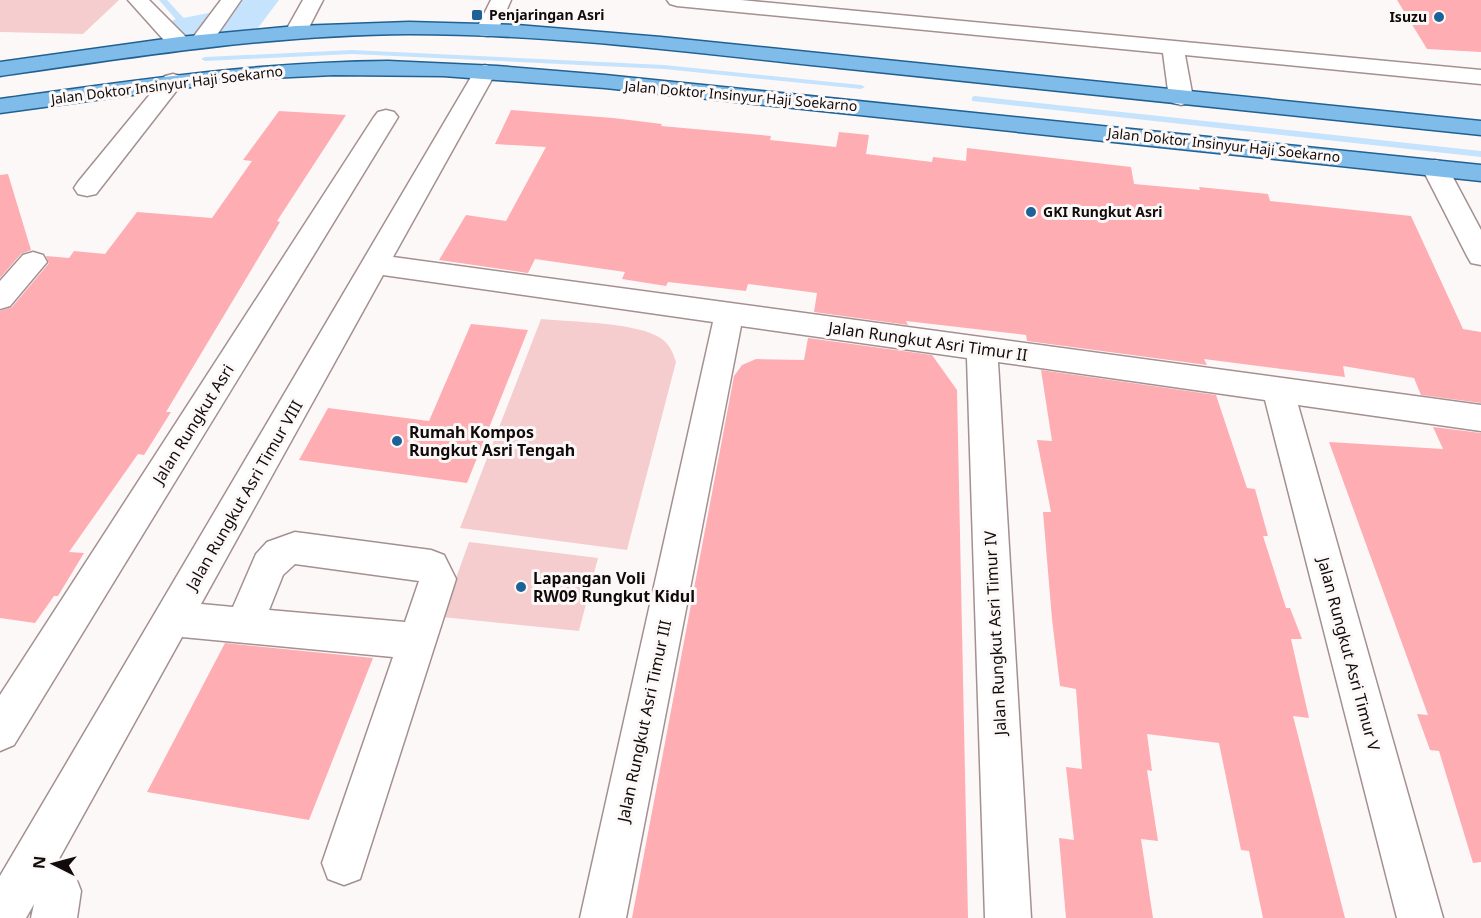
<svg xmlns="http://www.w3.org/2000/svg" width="1481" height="918" viewBox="0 0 1481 918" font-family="'Noto Sans',sans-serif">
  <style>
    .green { fill: #f6cdcf }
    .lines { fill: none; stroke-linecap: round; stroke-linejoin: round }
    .stream { fill: #c5e3fd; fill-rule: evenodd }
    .river { fill: #c5e3fd; fill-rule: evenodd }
    .building { fill: #feadb3 }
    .minor-casing { stroke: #a49091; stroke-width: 3 }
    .major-casing { stroke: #216192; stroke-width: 3 }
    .minor { fill: #fff; fill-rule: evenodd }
    .major { fill: #7fbce9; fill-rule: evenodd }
    .poi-dot { fill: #1c6296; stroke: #fdf8f8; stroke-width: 2 }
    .labels { text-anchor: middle; stroke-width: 6; stroke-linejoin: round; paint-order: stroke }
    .far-poi-label { font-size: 14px; font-weight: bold; fill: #120b0b; stroke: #fdf8f8; text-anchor: start }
    .far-street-label { font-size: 14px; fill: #120b0b; stroke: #fdf8f8 }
    .street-label { font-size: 16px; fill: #120b0b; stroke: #fdf8f8 }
    .poi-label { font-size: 16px; font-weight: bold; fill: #120b0b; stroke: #fdf8f8; text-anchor: start }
  </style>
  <rect width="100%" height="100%" fill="#fdf8f8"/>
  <g class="green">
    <polygon points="0,0 119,0 83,34 0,32"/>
    <path d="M541,319C571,322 639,322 662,339C670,345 673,353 676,362L627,550L460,528Z"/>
    <polygon points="469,542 598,558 579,631 442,617"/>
  </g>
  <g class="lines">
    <g class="stream">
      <polygon points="159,0 167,0 192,27 192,31 186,31"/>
      <polygon points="352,50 664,65 861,85 865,87 861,89 664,69 352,54 205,61 201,59 205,57"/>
      <polygon points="975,96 1481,151 1481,157 972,101 972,97"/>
    </g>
    <polygon class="river" points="235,0 279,0 258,28 189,42 173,38 167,29 173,20 229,9"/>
  </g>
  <g class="building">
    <polygon points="1397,0 1481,0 1481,52 1427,49"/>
    <polygon points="511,110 613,118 662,124 661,126 771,136 770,140 836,147 839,132 869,135 866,154 932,162 933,157 966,161 967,148 1131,167 1134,184 1200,190 1199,187 1268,194 1270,201 1411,216 1463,329 1481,332 1481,403 1421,395 1414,378 1343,366 1345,377 1204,359 1207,365 1027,341 1026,335 906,321 908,325 814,312 817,293 748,284 746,291 668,282 666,286 622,279 625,272 535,259 528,273 439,260 466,215 506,221 546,147 495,144"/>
    <polygon points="279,111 346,115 277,221 280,222 166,412 171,412 144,455 138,454 69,552 84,553 58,596 54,596 35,623 0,618 0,311 12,307 49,263 46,256 69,258 74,251 105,254 137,212 212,218 252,161 243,160"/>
    <polygon points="8,174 31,250 21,254 0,278 0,175"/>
    <polygon points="471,324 528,330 467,483 299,460 328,408 429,421"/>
    <polygon points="808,338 932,355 957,390 968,918 632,918 734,376 742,365 756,359 804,360"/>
    <polygon points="1041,370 1216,395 1247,488 1255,489 1268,536 1263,536 1286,608 1290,608 1302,639 1291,639 1309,718 1293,716 1345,918 1263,918 1249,851 1241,850 1219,743 1147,734 1152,771 1147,770 1158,841 1141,839 1153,918 1066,918 1059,838 1074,840 1066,767 1082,769 1076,689 1060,686 1052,619 1043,512 1051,512 1037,440 1052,441"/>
    <polygon points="1433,427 1481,433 1481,862 1473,863 1439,751 1430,750 1417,714 1428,715 1329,442 1443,449"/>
    <polygon points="225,643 373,658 309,820 147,792"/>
  </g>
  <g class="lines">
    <g class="minor-casing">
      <g id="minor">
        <polygon points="128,0 149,0 187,38 190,43 187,48 179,49 171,48"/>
        <polygon points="221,0 241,0 210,45 202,46 194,45 191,40"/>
        <polygon points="303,0 323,0 304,37 296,38 288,37 285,32"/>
        <polygon points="491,0 511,0 498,30 495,35 487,36 479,35 476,30"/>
        <polygon points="667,0 741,0 1481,70 1481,84 1185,55 1193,98 1189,103 1181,105 1173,103 1169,98 1163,53 677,6 670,4"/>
        <path d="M485,65L493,67L496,72L393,257L1481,405V431L1298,405L1443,918H1397L1265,400L998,362L1031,918H985L967,358L741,326L626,918H580L713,322L383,275L201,604L233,607L256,554L267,542L295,532L431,550L444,555L456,579L360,879L344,885L328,879L322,863L393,657L182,637L55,866L75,875L81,891L77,918H31L34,904L26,918H0V876L474,72L477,67ZM295,564L419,581L405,622L269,610L283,575Z"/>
        <polygon points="173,74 181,76 184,81 96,194 87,196 78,194 74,188 78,182 165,76"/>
        <polygon points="386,110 394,112 398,117 14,745 0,751 0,695 374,117 378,112"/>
        <polygon points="1435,160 1444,162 1448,168 1481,230 1481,265 1471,263 1467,256 1422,168 1426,162"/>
        <polygon points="33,252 43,255 47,262 10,306 0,309 0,281 23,255"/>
      </g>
    </g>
    <g class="major-casing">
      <g id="major">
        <path d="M409,22L517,25L661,37L1481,121V135C1270,113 1059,91 849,69C703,54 556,34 409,34C271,35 136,56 0,76V62L179,37L296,26Z"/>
        <path d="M388,61L497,66L605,75L1481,165V181L605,88L443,76L334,75L250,79L0,113V99C131,81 255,62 388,61Z"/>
      </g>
    </g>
    <use href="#minor" class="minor"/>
    <use href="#major" class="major"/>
  </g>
  <g class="poi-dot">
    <rect x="471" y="9" width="12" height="12" rx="3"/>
    <circle cx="1439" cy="17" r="6"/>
    <circle cx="1031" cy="212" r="6"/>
    <circle cx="397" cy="441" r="6"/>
    <circle cx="521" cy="587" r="6"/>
  </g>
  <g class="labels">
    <g class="far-poi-label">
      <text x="489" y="20">Penjaringan Asri</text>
      <text x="1427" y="22" text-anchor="end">Isuzu</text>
      <text x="1043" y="217">GKI Rungkut Asri</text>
    </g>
    <g class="far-street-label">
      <text transform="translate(167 85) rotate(-7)" y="5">Jalan Doktor Insinyur Haji Soekarno</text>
      <text transform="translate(741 96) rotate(5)" y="5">Jalan Doktor Insinyur Haji Soekarno</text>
      <text transform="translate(1224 145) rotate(6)" y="5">Jalan Doktor Insinyur Haji Soekarno</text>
    </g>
    <g class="street-label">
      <text transform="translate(928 341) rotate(8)" y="6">Jalan Rungkut Asri Timur II</text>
      <text transform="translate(193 424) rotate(-58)" y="6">Jalan Rungkut Asri</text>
      <text transform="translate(244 495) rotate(-60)" y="6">Jalan Rungkut Asri Timur VIII</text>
      <text transform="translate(995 633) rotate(-93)" y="6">Jalan Rungkut Asri Timur IV</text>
      <text transform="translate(1349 654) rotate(75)" y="6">Jalan Rungkut Asri Timur V</text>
      <text transform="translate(644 721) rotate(-78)" y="6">Jalan Rungkut Asri Timur III</text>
    </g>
    <g class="poi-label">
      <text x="409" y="438">Rumah Kompos<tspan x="409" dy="18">Rungkut Asri Tengah</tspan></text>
      <text x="533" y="584">Lapangan Voli<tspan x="533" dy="18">RW09 Rungkut Kidul</tspan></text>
    </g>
  </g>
  <g transform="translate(54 864) rotate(276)" stroke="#fdf8f8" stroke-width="4.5" paint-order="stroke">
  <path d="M0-4.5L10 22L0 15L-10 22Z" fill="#120b0b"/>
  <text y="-9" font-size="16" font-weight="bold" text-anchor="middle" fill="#120b0b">N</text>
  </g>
</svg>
